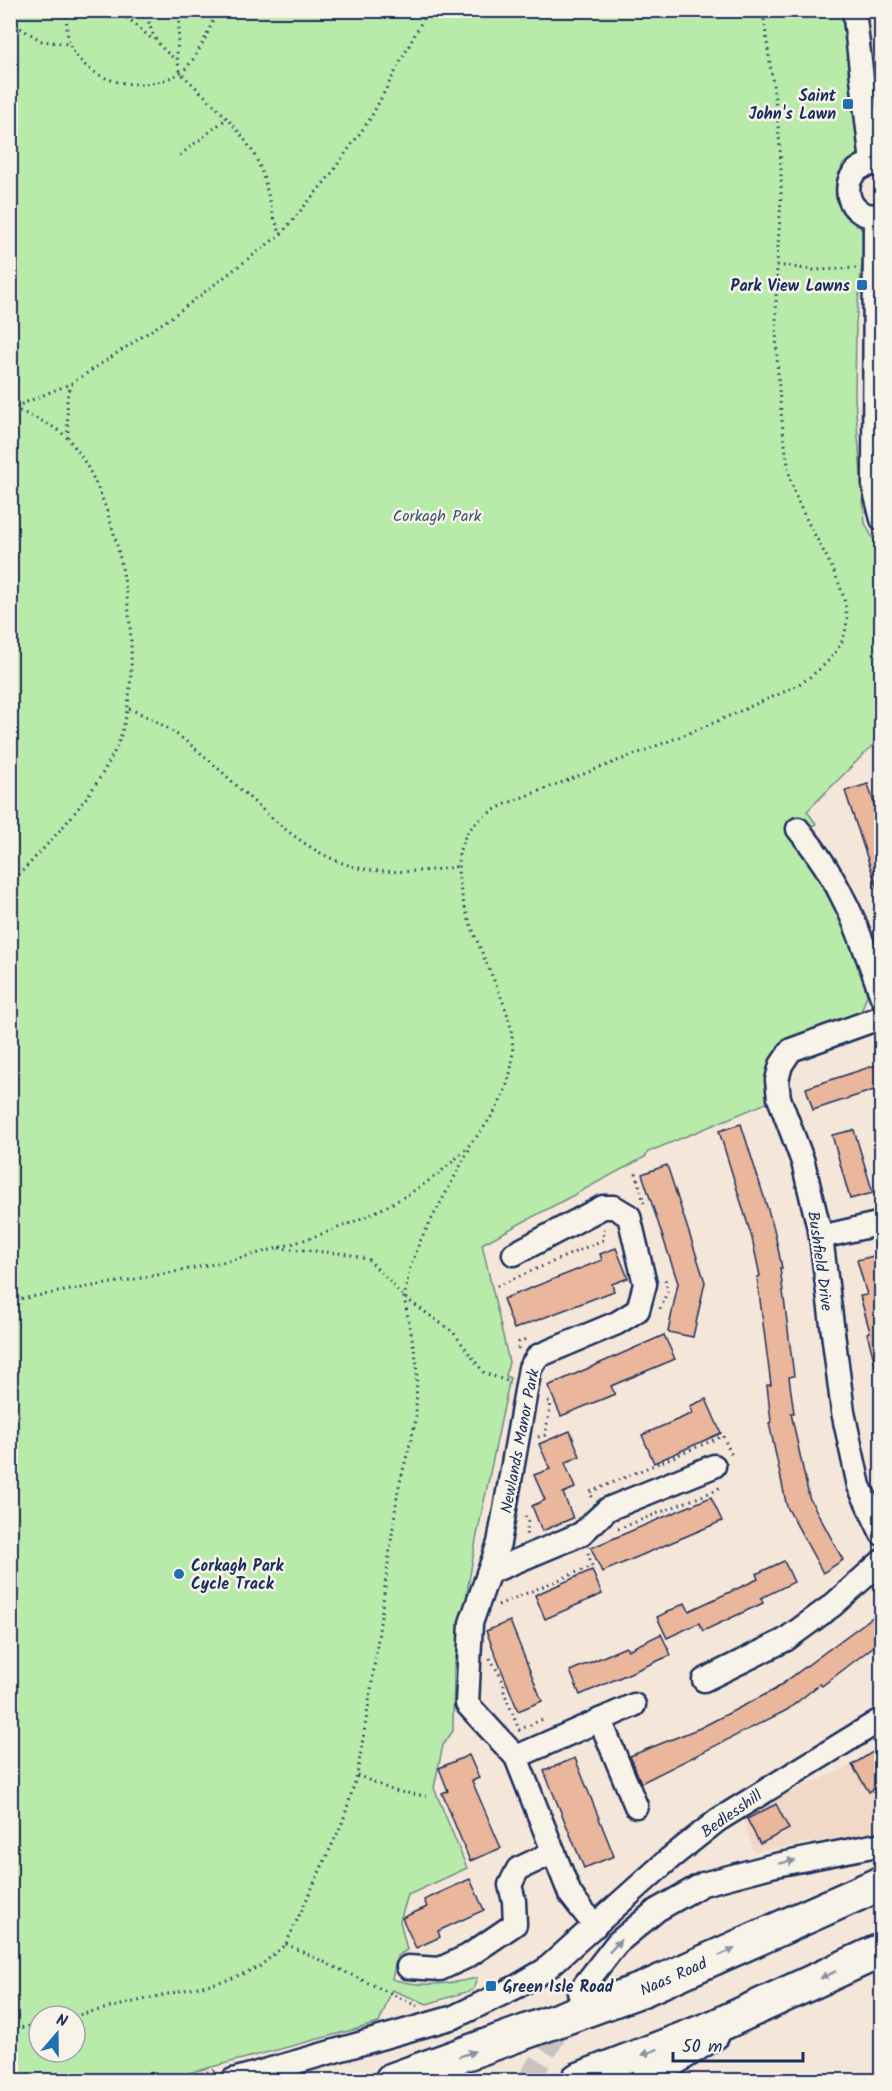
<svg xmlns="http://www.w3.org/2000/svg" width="892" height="2091" viewBox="0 0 892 2091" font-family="Kalam,sans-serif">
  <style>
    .built { fill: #f1d8c7 }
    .green { fill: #b8eaaa; stroke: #6a8c84; stroke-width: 1.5; fill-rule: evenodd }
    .building { fill: #eab69c; stroke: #1b2f5e; stroke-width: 1.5 }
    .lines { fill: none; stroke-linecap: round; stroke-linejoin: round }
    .minor-tunnel { stroke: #c9c2c0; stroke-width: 22; stroke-dasharray: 22 11; stroke-linecap: butt }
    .minor-casing { stroke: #1b2f5e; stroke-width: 27 }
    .highway-casing { stroke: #1b2f5e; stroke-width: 38 }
    .path { stroke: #1b2f5e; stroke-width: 3; stroke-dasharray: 1.5 4.5; stroke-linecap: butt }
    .minor { stroke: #f7f3e8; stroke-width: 22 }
    .highway { stroke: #f7f3e8; stroke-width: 33 }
    .oneway { fill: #8991a3 }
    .poi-dot { fill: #1f6fb2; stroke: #f7f3e8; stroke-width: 2 }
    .labels { text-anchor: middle; stroke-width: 5; stroke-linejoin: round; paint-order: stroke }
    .poi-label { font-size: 16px; font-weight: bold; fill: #1b2f5e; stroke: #f7f3e8; text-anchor: end }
    .park-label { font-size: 16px; fill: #3a546d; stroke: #f7f3e8 }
    .street-label { font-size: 16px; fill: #1b2f5e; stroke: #f7f3e8 }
  </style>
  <rect width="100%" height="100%" fill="#f4e7d9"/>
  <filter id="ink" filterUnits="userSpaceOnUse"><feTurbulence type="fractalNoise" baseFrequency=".0167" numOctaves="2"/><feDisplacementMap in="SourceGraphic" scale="12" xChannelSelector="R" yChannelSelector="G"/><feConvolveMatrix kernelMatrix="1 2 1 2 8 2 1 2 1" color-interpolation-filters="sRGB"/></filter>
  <g filter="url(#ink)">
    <polygon class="built" points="881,1746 881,1831 754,1852 743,1821 778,1798 852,1765"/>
    <path class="green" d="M11,11H844L866,149L842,165L840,196L865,235L856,323L855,399L865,523L881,554V737L807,811L816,824L795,836L848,918L867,995L861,1012L855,1018L793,1040L769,1102L648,1152L645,1157L482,1244L509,1362L506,1376L510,1378L476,1540L454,1668L453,1731L443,1745L434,1788L467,1868L408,1895L400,1921L407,1950L397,1956L392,1979C420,1988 448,1984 477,1978L473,1990L427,2004L392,1990L379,2023L162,2080H11ZM39,2016H75V2052H39Z"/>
    <g class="building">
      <polygon points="868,784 882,829 882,893 879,893 845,791"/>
      <polygon points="882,1063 882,1085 877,1089 813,1110 806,1088"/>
      <polygon points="741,1124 774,1229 782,1268 780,1268 794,1376 789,1377 794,1413 791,1413 809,1497 843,1560 823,1573 787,1507 769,1423 771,1422 767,1385 771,1385 757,1277 760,1276 752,1238 719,1131"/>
      <polygon points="854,1130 873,1193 850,1199 832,1135"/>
      <polygon points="667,1165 705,1282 693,1337 668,1332 678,1283 642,1174"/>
      <polygon points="616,1248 628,1278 612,1284 614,1291 514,1329 503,1299 602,1260 600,1254"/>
      <polygon points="882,1254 882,1371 877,1372 867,1333 870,1332 860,1296 867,1295 857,1260"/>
      <polygon points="664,1335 675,1359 611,1386 615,1394 561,1416 548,1386"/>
      <polygon points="706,1399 721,1433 654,1463 642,1435 693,1413 690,1406"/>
      <polygon points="570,1431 580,1456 565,1463 575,1488 563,1493 573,1518 542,1531 532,1506 545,1500 534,1475 550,1469 539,1444"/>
      <polygon points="711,1497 722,1521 602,1572 591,1548"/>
      <polygon points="784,1561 794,1582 761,1598 763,1603 703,1631 699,1623 667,1638 657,1617 685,1603 689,1611 758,1579 756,1574"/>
      <polygon points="592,1570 602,1594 545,1619 535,1595"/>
      <polygon points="882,1610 882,1640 822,1686 820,1684 787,1710 641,1783 630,1756 700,1728 774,1690"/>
      <polygon points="510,1621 542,1701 518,1711 486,1631"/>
      <polygon points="661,1634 671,1655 580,1695 570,1671 626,1647 628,1650"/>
      <polygon points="882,1746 882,1784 869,1792 852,1765"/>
      <polygon points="469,1755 479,1778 472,1781 501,1848 470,1861 442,1793 448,1791 439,1768"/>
      <polygon points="575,1758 614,1856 584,1868 544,1771"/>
      <polygon points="776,1804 789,1829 760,1844 747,1819"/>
      <polygon points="470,1879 484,1910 438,1931 440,1937 416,1948 402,1918 427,1907 424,1900"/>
    </g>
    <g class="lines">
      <polyline class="minor-tunnel" points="529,2080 567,2014"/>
      <g class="minor-casing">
        <g id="minor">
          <polyline points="854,10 872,163"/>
          <path d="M882,165C837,157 837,223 882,215"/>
          <polyline points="875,216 874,487 882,519"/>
          <path d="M798,829C842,881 860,933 882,997"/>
          <polyline points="882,1017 791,1050 781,1065 777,1080 779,1098 803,1162 821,1237 843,1412 859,1486 882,1534"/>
          <polyline points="821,1237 882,1223"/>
          <polyline points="514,1254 603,1207 614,1207 629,1216 645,1284 638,1310 617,1323 538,1356 530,1368 499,1543 471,1623 467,1704 516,1757 570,1894 595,1926"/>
          <polyline points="488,1573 581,1534 608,1509 714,1466"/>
          <polyline points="704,1680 785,1640 833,1605 882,1561"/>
          <polyline points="600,1720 636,1806"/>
          <polyline points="516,1757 634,1705"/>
          <polyline points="408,1967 440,1969 468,1956 515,1924 514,1901 510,1885 518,1869 554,1852"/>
          <polyline points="579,1992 617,1943 657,1910 703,1884 771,1866 882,1844"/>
          <polyline points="233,2080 454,2017 516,1987 545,1970 669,1859 718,1820 882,1719"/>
          <polyline points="650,2080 717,2037"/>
        </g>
      </g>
      <g class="highway-casing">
        <g id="highway">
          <polyline points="392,2080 644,1989 882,1883"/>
          <polyline points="578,2080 712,2028 882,1950"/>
        </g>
      </g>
      <g class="path">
        <path d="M66,10C67,21 66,37 71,47C91,85 143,94 180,73C195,64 211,27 217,10"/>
        <polyline points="110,10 129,19 153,40"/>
        <path d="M146,10C152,37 155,43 176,60"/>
        <path d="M179,10C182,33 172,51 181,73C207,99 241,127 257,160C268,183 269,211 281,234"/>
        <polyline points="10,22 42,41 69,44"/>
        <polyline points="180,155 226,119"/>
        <polyline points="777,265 814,270 856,268"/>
        <polyline points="10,409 72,383 173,316 281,234 328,178 370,119 428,10"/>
        <polyline points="68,438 67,397 72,384"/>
        <path d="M129,709C215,740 264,837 348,865C375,875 431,872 458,866"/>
        <path d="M10,884C49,843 92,800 116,748C150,673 124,501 68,439C56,425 30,416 13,408"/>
        <polyline points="636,1173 644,1203"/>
        <polyline points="279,1248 348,1254 369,1260 404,1297 453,1332 484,1373 507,1381"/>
        <polyline points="497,1286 603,1240 604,1229"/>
        <path d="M10,1301C155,1272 390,1255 484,1127C508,1095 519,1061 509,1020C496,972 440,887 464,839C478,809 523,798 552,786C617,761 683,737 747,708C766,699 790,691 807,679C822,668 838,654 844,636C860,588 799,525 790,477C778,408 774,337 777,267C778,235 782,204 781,172C780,118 769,64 763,10"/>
        <polyline points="660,1309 668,1290 665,1279"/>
        <polyline points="518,1349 519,1342 526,1339"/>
        <polyline points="538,1437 545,1435 551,1403 544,1399"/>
        <polyline points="592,1497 590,1492 723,1436 732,1456"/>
        <polyline points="525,1516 528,1521 526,1536"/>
        <polyline points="618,1529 714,1491 722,1486"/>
        <polyline points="498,1605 592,1566 588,1553"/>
        <path d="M490,1658C495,1669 506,1680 504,1692L519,1730L543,1719"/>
        <polyline points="357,1775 394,1791 426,1796"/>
        <polyline points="286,1944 417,2006"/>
        <polyline points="74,2016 228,1980 259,1967 286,1944 343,1821 357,1775 371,1690 398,1490 416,1420 417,1364 404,1297 410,1268 421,1239 470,1148"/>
        <polyline points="10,2030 39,2024"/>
        <polyline points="178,2080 216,2070"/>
      </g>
      <use href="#minor" class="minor"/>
      <use href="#highway" class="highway"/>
    </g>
    <defs><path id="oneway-solid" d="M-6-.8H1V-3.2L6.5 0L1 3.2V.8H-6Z" transform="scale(1.5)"/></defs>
    <g class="oneway">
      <use href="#oneway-solid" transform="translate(787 1862) rotate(-12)"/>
      <use href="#oneway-solid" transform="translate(615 1946) rotate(-48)"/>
      <use href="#oneway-solid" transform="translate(727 1952) rotate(-24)"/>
      <use href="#oneway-solid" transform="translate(828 1975) rotate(155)"/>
      <use href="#oneway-solid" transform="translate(650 2052) rotate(159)"/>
      <use href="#oneway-solid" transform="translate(467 2054) rotate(-19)"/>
    </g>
  </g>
  <g class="poi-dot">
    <rect x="842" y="98" width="12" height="12" rx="3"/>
    <rect x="856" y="279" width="12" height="12" rx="3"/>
    <circle cx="179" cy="1574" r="6"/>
    <rect x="485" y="1980" width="12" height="12" rx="3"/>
  </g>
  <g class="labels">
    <g class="poi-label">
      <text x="836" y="101">Saint<tspan x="836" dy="18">John's Lawn</tspan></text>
      <text x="850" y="291">Park View Lawns</text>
      <text x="191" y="1571" text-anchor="start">Corkagh Park<tspan x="191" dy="18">Cycle Track</tspan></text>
      <text x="503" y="1992" text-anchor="start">Green Isle Road</text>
    </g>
    <g class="park-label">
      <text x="437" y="521">Corkagh Park</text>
    </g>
    <g class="street-label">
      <text transform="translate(821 1261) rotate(82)" y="6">Bushfield Drive</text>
      <text transform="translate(519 1441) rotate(-79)" y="6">Newlands Manor Park</text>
      <text transform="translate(731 1813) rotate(-35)" y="6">Bedlesshill</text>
      <text transform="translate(673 1976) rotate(-24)" y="6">Naas Road</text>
    </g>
  </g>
  <rect width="892" height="2091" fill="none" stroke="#f7f3e8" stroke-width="36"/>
  <rect x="18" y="18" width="856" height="2055" fill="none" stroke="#1b2f5e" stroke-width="2" filter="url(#ink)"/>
  <g transform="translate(57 2034) rotate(20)"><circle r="28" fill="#f7f3e8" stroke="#9fa5b1" stroke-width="1.5"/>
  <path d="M0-4.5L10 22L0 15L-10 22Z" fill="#1f6fb2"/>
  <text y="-9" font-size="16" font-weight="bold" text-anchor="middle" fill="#1b2f5e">N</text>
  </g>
  <path d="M673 2052v9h130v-9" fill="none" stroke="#1b2f5e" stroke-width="3"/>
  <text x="682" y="2052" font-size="18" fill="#1b2f5e" stroke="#f7f3e8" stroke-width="4.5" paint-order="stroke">50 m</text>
</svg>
